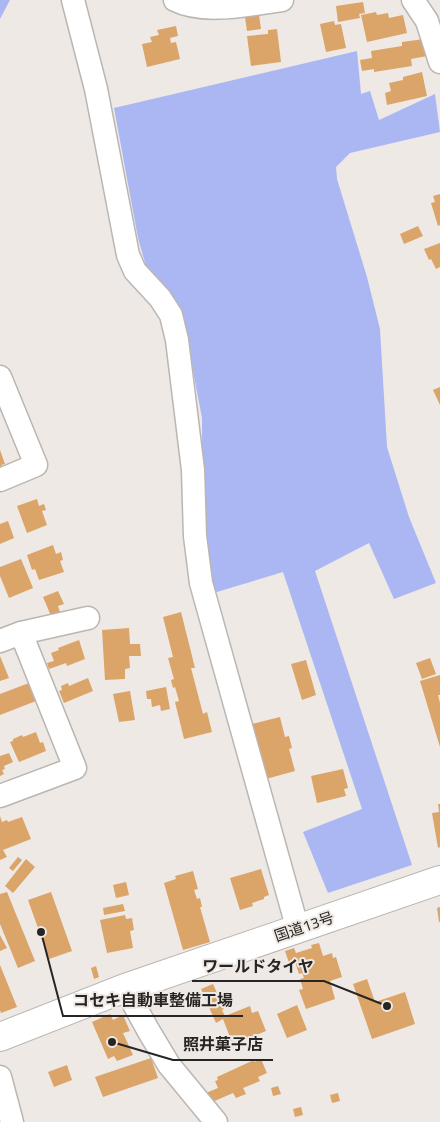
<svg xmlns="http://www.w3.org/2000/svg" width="440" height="1122" viewBox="0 0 440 1122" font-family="'Titillium Web','Noto Sans JP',sans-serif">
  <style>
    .green { fill: #aab7f3 }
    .building { fill: #dba468 }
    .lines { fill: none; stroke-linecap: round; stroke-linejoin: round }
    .street-casing { stroke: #bbb6b1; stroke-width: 25 }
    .highway-casing { stroke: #bbb6b1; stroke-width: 30 }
    .street { stroke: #fff; stroke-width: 22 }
    .highway { stroke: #fff; stroke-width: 28 }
    .labels { text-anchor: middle; stroke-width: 4; stroke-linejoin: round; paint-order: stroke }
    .street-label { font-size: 15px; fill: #272523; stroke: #eee9e4 }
    .leader { fill: none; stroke: #272523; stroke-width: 2 }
    .callout-dot { fill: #272523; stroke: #eee9e4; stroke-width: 2 }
    .callout-label { font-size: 16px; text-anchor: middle; font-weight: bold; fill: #272523; stroke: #eee9e4; stroke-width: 4; stroke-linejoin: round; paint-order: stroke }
  </style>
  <rect width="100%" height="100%" fill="#eee9e4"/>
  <g class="green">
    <polygon points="0,0 10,0 0,19"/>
    <polygon points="357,51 361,94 370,91 379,120 435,94 440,132 350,153 336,167 337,179 367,277 380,329 387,447 409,517 436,583 394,599 369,543 315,571 412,865 328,893 303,832 362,809 283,572 210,594 202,529 202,418 185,329 159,283 146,266 138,238 114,108"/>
  </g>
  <g class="building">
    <polygon points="363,2 365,13 359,14 360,18 338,22 336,6"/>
    <polygon points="258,8 261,29 247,31 244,10"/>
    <polygon points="376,12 377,15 388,13 389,18 403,15 407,33 367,42 361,15"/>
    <polygon points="334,21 335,25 341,24 346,48 326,52 320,24"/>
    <polygon points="176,26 178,36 170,38 171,43 176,42 180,59 147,67 142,44 152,42 150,37 159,35 157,30"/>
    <polygon points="277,29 281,62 251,66 247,36 268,34 268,30"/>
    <polygon points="424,39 427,56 411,59 412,66 374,72 374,69 362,71 360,60 372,58 371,51 402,46 402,42"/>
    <polygon points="422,72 427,96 387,105 385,93 391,91 389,83 403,80 403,77"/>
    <polygon points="440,194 440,225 438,226 431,203 435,202 433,196"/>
    <polygon points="418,226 423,236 404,244 400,234"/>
    <polygon points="440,243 440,267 436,269 431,259 429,260 424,249"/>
    <polygon points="440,387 440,405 433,390"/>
    <polygon points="0,450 5,464 1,465 3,470 0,471"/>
    <polygon points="37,499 39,506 44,504 46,510 42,511 47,525 27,533 17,506"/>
    <polygon points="8,521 14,538 0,544 0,524"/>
    <polygon points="53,545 56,554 61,552 63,560 60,561 64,572 39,580 35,569 32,570 27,555"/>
    <polygon points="21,559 33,588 9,598 0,576 0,567"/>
    <polygon points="58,591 64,604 58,606 60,612 51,616 43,597"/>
    <polygon points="181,612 195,668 191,668 203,714 207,712 212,732 184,739 175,702 179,701 175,687 173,688 171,680 174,679 168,658 173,657 163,617"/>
    <polygon points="129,628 130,644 140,644 141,656 129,656 130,668 125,669 125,679 105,680 102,630"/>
    <polygon points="79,640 85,659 67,666 66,663 49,669 47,663 54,661 51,653 59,650 58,648"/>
    <polygon points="0,656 9,678 0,681"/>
    <polygon points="430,658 436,674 422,679 416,663"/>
    <polygon points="306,660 316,695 302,700 291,664"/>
    <polygon points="440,675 440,695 438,695 440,703 440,747 420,681"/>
    <polygon points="88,678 93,691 64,703 59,691 62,690 61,686 68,683 69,686"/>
    <polygon points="29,683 36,701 0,715 0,694"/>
    <polygon points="166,687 170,709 161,711 160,705 152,707 151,699 147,699 146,691"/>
    <polygon points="130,691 135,720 119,722 113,694"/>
    <polygon points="280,717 285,737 289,736 292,748 289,749 295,771 266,779 252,724"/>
    <polygon points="36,732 40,743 43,742 46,751 19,762 10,742 13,741 13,739 22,735 23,737"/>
    <polygon points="9,753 13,762 4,766 5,769 2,770 4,774 0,776 0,756"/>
    <polygon points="343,769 348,788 344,789 346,796 317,803 311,776"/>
    <polygon points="438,804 440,804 440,847 438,848 432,813 439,812"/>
    <polygon points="0,816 2,822 7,820 8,822 22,817 31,839 3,850 7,857 0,860"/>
    <polygon points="18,857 22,860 13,871 9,868"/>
    <polygon points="26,859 35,867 13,893 5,886"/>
    <polygon points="261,869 269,895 264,897 264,899 252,903 253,906 240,910 230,878"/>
    <polygon points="193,871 198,889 194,890 197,899 200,898 202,907 200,907 210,942 183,950 164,883 176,879 175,876"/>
    <polygon points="126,882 129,895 116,898 113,885"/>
    <polygon points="7,892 35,961 18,968 0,924 0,894"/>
    <polygon points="51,892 72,951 49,959 28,900"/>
    <polygon points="123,904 125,911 104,915 103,908"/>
    <polygon points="440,907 440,922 439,922 437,908"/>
    <polygon points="125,915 126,919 132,918 134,930 130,931 133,948 107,953 100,920"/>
    <polygon points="0,935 7,948 0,951"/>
    <polygon points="319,943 323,956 332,953 333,958 336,957 342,977 330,981 335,999 306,1009 299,990 303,989 300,979 304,978 302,973 299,974 295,962 289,963 285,951 294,948 296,953 312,948 311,945"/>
    <polygon points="0,965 17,1007 1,1013 0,1010"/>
    <polygon points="96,966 99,977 94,979 91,968"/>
    <polygon points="367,979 375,1002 405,992 415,1024 372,1039 353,984"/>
    <polygon points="213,984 224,1009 222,1010 225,1016 250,1006 252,1013 258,1011 266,1031 233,1045 223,1019 216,1023 201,989"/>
    <polygon points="297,1005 307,1030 287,1038 277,1014"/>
    <polygon points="110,1014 113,1020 123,1015 130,1031 123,1033 133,1055 117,1061 114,1056 108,1059 92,1022"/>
    <polygon points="151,1058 158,1078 103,1097 95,1077"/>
    <polygon points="261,1059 267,1073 258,1077 260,1081 243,1088 246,1094 236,1098 233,1093 210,1103 206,1093 218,1088 215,1081 218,1080 217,1077 254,1060 254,1062"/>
    <polygon points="67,1065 72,1080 54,1087 48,1072"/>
    <polygon points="278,1086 281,1094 273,1096 271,1088"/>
    <polygon points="338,1093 340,1101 332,1103 330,1095"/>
    <polygon points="301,1107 303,1115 295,1117 293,1109"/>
  </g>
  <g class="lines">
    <g class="street-casing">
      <g id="street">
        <polyline points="73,0 96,89 128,255 135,271 160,298 171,315 177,340 193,470 195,536 201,583 298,930"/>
        <path d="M175,0C205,15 250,4 282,0"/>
        <polyline points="413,0 427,21 440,62"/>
        <polyline points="0,377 36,465 0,480"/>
        <polyline points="21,633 88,618"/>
        <polyline points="0,641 21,633 75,768 0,796"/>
        <polyline points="125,988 148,1030 169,1065 216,1122"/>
        <polyline points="0,1077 12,1122"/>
      </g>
    </g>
    <g class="highway-casing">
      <polyline id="highway" points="0,1037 125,988 440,880"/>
    </g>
    <use href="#street" class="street"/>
    <use href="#highway" class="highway"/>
  </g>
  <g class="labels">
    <g class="street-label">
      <text transform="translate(304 927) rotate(-19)" y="5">国道13号</text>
    </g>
  </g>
  <path class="leader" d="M387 1006L324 981H192M41 932L63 1016H243M112 1042L173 1060H273"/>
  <g class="callout-dot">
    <circle cx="387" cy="1006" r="5"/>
    <circle cx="41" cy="932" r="5"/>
    <circle cx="112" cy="1042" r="5"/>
  </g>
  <g class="callout-label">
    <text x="258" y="972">ワールドタイヤ</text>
    <text x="153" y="1006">コセキ自動車整備工場</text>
    <text x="223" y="1050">照井菓子店</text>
  </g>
</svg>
